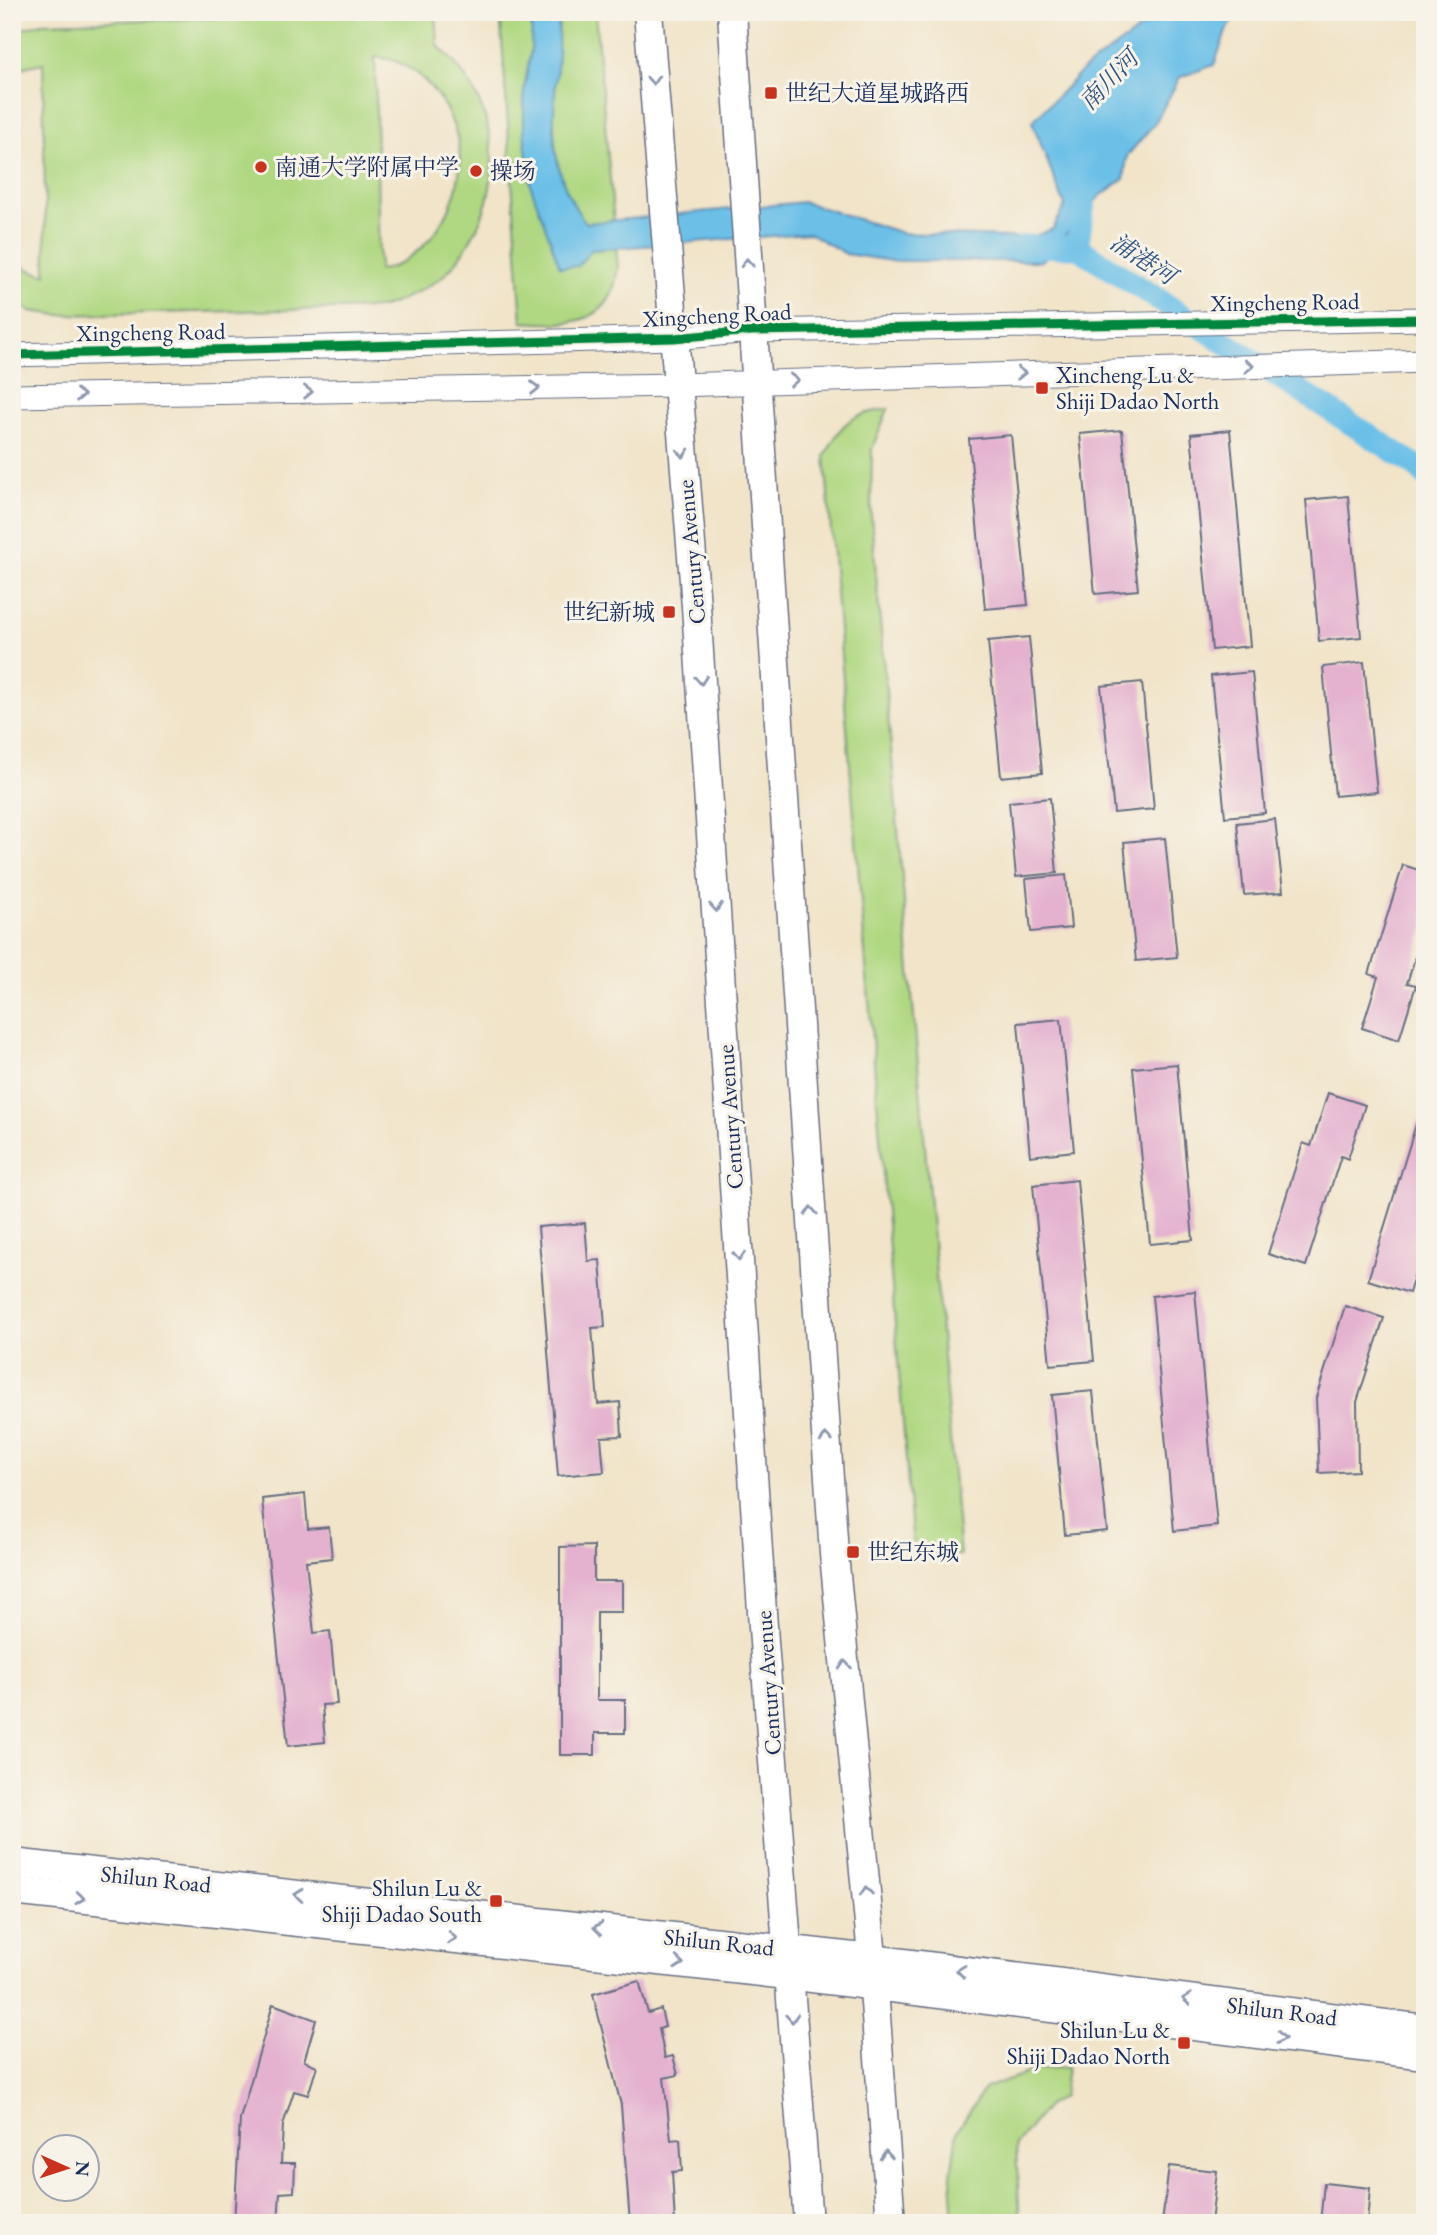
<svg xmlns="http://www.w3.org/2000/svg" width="1437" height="2235" viewBox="0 0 1437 2235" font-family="'EB Garamond','Noto Serif SC',serif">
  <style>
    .green { fill: #b0d882; stroke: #668470; stroke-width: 2; fill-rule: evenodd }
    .water { fill: #6cc0e8; stroke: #4478a3; stroke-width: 2 }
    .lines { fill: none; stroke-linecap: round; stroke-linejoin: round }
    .canal { stroke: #6cc0e8; stroke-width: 23 }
    .building { fill: #e4b1cf }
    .minor-casing { stroke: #666e83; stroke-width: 25 }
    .major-casing { stroke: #666e83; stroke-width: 31 }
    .minor { stroke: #fff; stroke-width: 23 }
    .major { stroke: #fff; stroke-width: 28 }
    .cycleway-casing { stroke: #f7f3e8; stroke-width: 13 }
    .cycleway { stroke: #00873e; stroke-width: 9 }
    .oneway { stroke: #8d97ae }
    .poi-dot { fill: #c8321e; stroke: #f7f3e8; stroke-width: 2.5 }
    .labels { text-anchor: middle; stroke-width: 6; stroke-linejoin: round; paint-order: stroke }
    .poi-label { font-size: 23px; fill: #1b2f5e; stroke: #f7f3e8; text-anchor: start }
    .street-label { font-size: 23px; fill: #1b2f5e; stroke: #f7f3e8 }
    .water-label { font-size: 24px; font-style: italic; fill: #2f5380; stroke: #f7f3e8 }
  </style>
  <rect width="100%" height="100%" fill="#f7f3e8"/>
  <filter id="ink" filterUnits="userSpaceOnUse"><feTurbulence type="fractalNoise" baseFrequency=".0143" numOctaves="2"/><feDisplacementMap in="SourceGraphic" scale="14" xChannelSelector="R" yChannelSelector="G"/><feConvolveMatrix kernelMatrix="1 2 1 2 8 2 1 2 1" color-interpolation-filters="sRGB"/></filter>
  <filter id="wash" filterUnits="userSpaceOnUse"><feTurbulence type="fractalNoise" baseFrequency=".00686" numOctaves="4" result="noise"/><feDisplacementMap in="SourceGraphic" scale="28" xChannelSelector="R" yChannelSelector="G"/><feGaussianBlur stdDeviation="1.57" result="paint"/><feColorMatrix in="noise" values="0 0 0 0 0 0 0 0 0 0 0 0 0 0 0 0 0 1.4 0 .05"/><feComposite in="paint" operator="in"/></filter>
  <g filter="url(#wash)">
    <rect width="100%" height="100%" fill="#f1e4c9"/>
    <g class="green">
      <path d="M436,12L438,46C494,96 509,173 471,239C462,254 452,270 438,280C420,292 401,301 380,308L59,315L30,311L12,301V258L27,269L46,275L43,63L20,68L12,75V32L42,23ZM375,57C422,59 460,115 460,160C460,193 445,225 422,247C411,257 394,269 379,270Z"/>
      <path d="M500,12H595L618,268C616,277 615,287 611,295C596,328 551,324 522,322Z"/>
      <path d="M888,409L872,449L871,515L960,1555L914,1559L825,456C843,421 849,415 888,409Z"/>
      <polygon points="1067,2067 1063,2097 1049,2104 1016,2145 1020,2223 954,2223 951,2176 957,2131 985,2088 1035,2070"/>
    </g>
    <path class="water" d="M532,12H560C557,26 559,41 558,56C553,118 545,169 586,223L804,202L902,233L1029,238L1053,229L1065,206L1032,122L1084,69L1164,12H1239L1227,29L1214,65L1180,77L1155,123L1127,156L1124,179L1099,197L1042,261H891L846,254L809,233L591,250L578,266L560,267L531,187L524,132V90L531,49Z"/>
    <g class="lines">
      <g class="canal">
        <polyline points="1024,246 1077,247 1415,465 1425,475"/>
        <polyline points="1077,247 1087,184"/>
      </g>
    </g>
    <g id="blocks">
      <g class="building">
        <polygon points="1122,430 1138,590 1095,594 1080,434"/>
        <polygon points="1230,430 1250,646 1212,650 1191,434"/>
        <polygon points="1011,435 1028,605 985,609 969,439"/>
        <polygon points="1348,496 1361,637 1319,641 1306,500"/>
        <polygon points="1029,637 1042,773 1001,777 988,641"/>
        <polygon points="1364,662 1377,792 1335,796 1323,667"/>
        <polygon points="1252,672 1265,813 1225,817 1211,676"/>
        <polygon points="1142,682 1154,809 1114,813 1101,686"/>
        <polygon points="1050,798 1057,873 1016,877 1009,802"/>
        <polygon points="1275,819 1283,892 1244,895 1237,823"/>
        <polygon points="1165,838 1177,957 1136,961 1124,842"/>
        <polygon points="1403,865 1425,872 1425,927 1407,983 1416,985 1399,1040 1362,1028 1378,977 1369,974"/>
        <polygon points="1066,875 1071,928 1031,932 1026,879"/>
        <polygon points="1061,1019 1074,1151 1030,1156 1018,1023"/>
        <polygon points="1177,1064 1193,1240 1150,1244 1133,1068"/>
        <polygon points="1328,1093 1365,1105 1348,1159 1341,1156 1306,1266 1268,1254 1303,1143 1311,1146"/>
        <polygon points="1417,1121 1425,1124 1425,1241 1409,1293 1368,1280"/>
        <polygon points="1077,1180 1094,1361 1050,1365 1033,1185"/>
        <polygon points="585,1223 588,1261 600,1260 605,1327 592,1328 598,1404 620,1402 622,1436 601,1437 604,1472 558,1476 538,1227"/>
        <polygon points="1195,1291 1217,1526 1174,1531 1152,1296"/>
        <polygon points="1345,1306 1384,1318 1357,1402 1358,1471 1319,1473 1316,1398"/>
        <polygon points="1093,1391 1107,1531 1065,1535 1052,1395"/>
        <polygon points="305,1494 308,1529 329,1527 332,1558 306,1561 314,1633 330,1631 337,1704 322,1705 325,1742 288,1746 262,1499"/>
        <polygon points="594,1546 594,1581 622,1581 622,1612 597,1612 597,1700 625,1700 625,1733 595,1733 595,1755 560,1755 560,1547"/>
        <polygon points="639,1981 648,2013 661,2009 665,2027 659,2029 665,2058 673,2056 678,2075 664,2078 671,2140 680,2139 682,2171 672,2172 675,2223 630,2223 621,2105 593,1994"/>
        <polygon points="273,2004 316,2020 304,2061 317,2066 308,2095 294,2091 283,2125 281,2163 295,2163 294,2192 280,2193 278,2223 234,2223 240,2119"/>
        <polygon points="1169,2166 1217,2171 1211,2223 1162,2223"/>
        <polygon points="1324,2183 1370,2188 1367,2223 1320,2223"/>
      </g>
    </g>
  </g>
  <g filter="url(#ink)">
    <use href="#blocks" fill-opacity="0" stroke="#666e83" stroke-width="2"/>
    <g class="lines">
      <g class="minor-casing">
        <g id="minor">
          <polyline points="12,355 674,338 751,331 1425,319"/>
          <polyline points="12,396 677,385 1425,361"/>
        </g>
      </g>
      <g class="major-casing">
        <g id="major">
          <polyline points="648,12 696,606 764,1642 808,2223"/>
          <polyline points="732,12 834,1554 870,1934 891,2223"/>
          <polyline points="12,1863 872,1959 1425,2029"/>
          <polyline points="12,1891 788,1975 1425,2055"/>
        </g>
      </g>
      <use href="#minor" class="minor"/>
      <use href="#major" class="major"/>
      <g class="cycleway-casing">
        <polyline id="cycleway" points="12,355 674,338 751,331 1425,319"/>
      </g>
      <use href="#cycleway" class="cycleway"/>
    </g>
    <defs><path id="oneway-chevron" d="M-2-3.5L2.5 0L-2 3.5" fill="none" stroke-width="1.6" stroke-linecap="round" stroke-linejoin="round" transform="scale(1.75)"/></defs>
    <g class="oneway">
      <use href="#oneway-chevron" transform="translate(653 80) rotate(85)"/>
      <use href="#oneway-chevron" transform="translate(747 263) rotate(-93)"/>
      <use href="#oneway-chevron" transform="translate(1249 366) rotate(-2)"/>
      <use href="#oneway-chevron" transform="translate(1021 373) rotate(-2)"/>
      <use href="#oneway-chevron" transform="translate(794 380) rotate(-2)"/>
      <use href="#oneway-chevron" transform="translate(535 388) rotate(-1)"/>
      <use href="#oneway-chevron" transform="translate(308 392) rotate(-1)"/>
      <use href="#oneway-chevron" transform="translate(80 395) rotate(-1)"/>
      <use href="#oneway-chevron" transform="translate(683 453) rotate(85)"/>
      <use href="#oneway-chevron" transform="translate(701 680) rotate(86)"/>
      <use href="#oneway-chevron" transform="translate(716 907) rotate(86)"/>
      <use href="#oneway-chevron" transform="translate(811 1211) rotate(-94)"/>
      <use href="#oneway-chevron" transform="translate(739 1256) rotate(86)"/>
      <use href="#oneway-chevron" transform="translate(826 1438) rotate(-94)"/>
      <use href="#oneway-chevron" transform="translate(845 1665) rotate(-95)"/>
      <use href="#oneway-chevron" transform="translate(866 1891) rotate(-95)"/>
      <use href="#oneway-chevron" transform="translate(299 1895) rotate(-174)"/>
      <use href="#oneway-chevron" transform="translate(80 1898) rotate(6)"/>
      <use href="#oneway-chevron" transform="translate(598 1928) rotate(-174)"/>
      <use href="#oneway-chevron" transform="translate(452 1938) rotate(6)"/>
      <use href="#oneway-chevron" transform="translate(679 1963) rotate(6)"/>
      <use href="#oneway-chevron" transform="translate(961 1971) rotate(-173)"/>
      <use href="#oneway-chevron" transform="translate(1187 1999) rotate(-173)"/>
      <use href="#oneway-chevron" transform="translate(792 2018) rotate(86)"/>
      <use href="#oneway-chevron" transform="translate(1281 2038) rotate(7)"/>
      <use href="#oneway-chevron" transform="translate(886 2155) rotate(-94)"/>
    </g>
  </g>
  <g class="poi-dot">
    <rect x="764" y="86" width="14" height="14" rx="3.5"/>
    <circle cx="261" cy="167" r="7"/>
    <circle cx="476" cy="171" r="7"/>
    <rect x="1035" y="381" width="14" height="14" rx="3.5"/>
    <rect x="662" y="605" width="14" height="14" rx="3.5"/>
    <rect x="846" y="1545" width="14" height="14" rx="3.5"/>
    <rect x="489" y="1894" width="14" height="14" rx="3.5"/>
    <rect x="1177" y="2036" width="14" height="14" rx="3.5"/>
  </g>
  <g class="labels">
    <g class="poi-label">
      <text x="785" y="101">世纪大道星城路西</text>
      <text x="275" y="175">南通大学附属中学</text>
      <text x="490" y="179">操场</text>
      <text x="1056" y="383">Xincheng Lu &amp;<tspan x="1056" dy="26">Shiji Dadao North</tspan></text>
      <text x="655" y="620" text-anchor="end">世纪新城</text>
      <text x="867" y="1560">世纪东城</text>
      <text x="482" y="1896" text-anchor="end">Shilun Lu &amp;<tspan x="482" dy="26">Shiji Dadao South</tspan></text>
      <text x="1170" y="2038" text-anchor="end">Shilun Lu &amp;<tspan x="1170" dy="26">Shiji Dadao North</tspan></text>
    </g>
    <g class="street-label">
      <text transform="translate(1285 302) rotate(-1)" y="8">Xingcheng Road</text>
      <text transform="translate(717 315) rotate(-3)" y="8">Xingcheng Road</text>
      <text transform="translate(151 332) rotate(-1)" y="8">Xingcheng Road</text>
      <text transform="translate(691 552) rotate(-95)" y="8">Century Avenue</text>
      <text transform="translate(730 1117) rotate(-94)" y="8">Century Avenue</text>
      <text transform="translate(768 1683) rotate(-94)" y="8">Century Avenue</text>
      <text transform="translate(156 1879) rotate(6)" y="8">Shilun Road</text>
      <text transform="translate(719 1942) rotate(6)" y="8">Shilun Road</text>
      <text transform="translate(1282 2011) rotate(7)" y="8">Shilun Road</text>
    </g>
    <g class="water-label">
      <text transform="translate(1109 80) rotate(-46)" y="8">南川河</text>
      <text transform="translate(1143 259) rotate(33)" y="8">浦港河</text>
    </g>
  </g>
  <rect width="1437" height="2235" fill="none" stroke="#f7f3e8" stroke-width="42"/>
  <g transform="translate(66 2168) rotate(93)"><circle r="33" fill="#f7f3e8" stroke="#9fa5b1" stroke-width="2"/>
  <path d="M0-5L12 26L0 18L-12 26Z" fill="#c8321e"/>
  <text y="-10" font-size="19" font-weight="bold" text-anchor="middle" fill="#1b2f5e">N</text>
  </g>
</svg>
